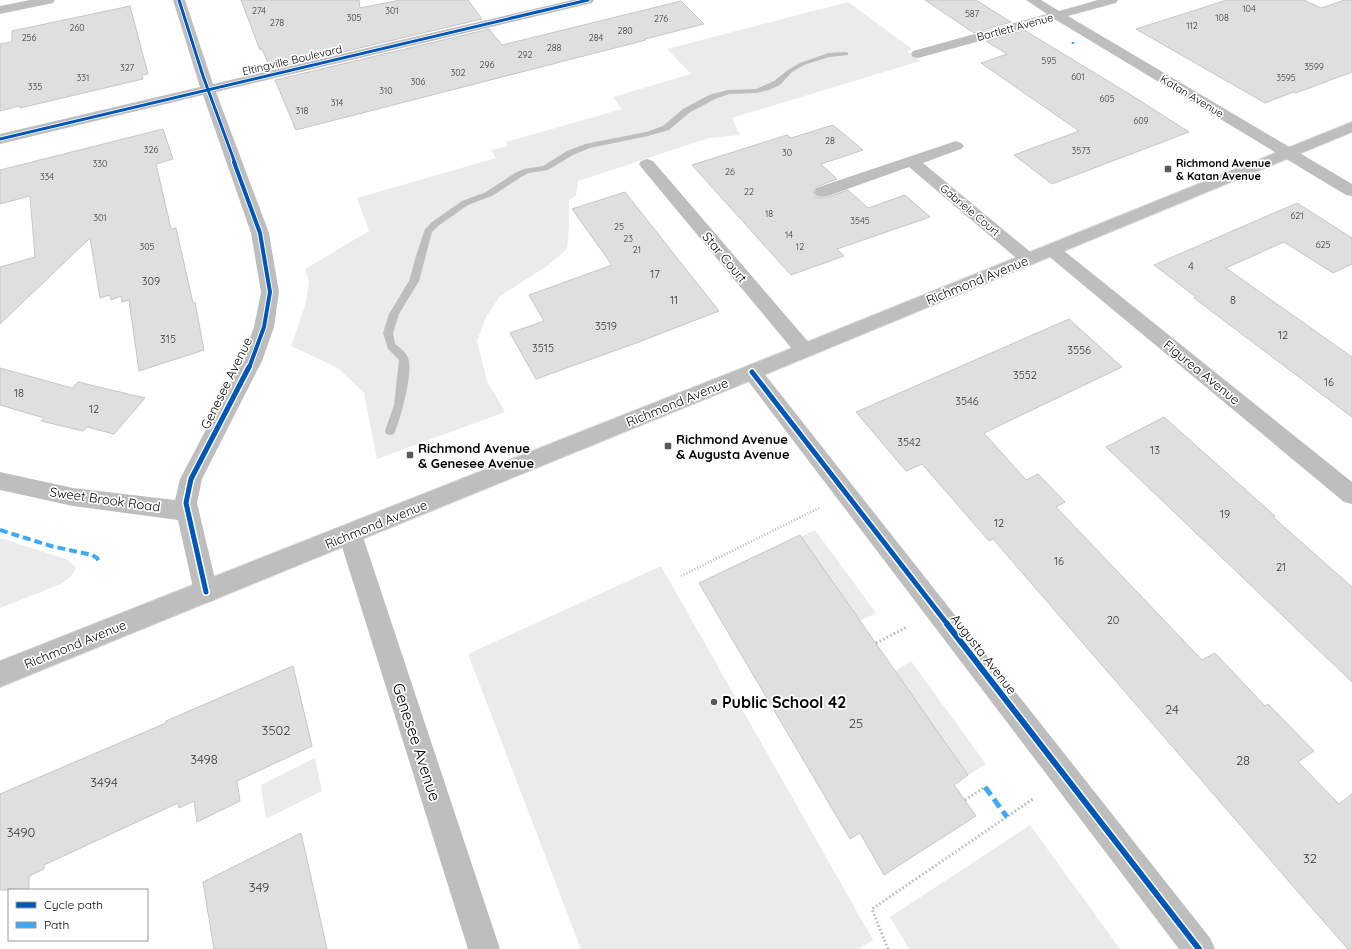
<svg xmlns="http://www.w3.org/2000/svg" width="1352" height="949" viewBox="0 0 1352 949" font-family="Quicksand,sans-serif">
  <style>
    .green { fill: #ebebeb }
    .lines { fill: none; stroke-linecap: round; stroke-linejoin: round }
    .stream { fill: #bebebe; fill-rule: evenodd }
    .building { fill: #dfdfdf; stroke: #c6c6c6 }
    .major-casing { stroke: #dbdbdb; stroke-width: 2 }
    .path-far1 { stroke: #b9b9b9; stroke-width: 2.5; stroke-dasharray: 1 2; stroke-linecap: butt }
    .path { stroke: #b9b9b9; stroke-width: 3; stroke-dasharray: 1.5 2.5; stroke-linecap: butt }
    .minor { fill: #bebebe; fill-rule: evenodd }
    .major { fill: #bebebe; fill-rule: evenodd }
    .quiet-far2 { stroke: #3fa9f5; stroke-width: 2.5; stroke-dasharray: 5 2.5; stroke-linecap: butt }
    .quiet-far1 { stroke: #3fa9f5; stroke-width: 4; stroke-dasharray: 8 4; stroke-linecap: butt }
    .quiet { stroke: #3fa9f5; stroke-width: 5; stroke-dasharray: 10 5; stroke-linecap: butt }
    .cycleway-far3-casing { stroke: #fff; stroke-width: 4.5 }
    .cycleway-far2-casing { stroke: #fff; stroke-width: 6 }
    .cycleway-far1-casing { stroke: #fff; stroke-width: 8 }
    .cycleway-casing { stroke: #fff; stroke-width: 9 }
    .cycleway-far3 { stroke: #0057b8; stroke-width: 3 }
    .cycleway-far2 { stroke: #0057b8; stroke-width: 4 }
    .cycleway-far1 { stroke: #0057b8; stroke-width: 5 }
    .cycleway { stroke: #0057b8; stroke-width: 6 }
    .poi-dot { fill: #595959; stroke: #fff; stroke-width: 1.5 }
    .labels { text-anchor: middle; stroke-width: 3.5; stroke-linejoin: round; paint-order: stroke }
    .far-number-label { font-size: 9px; fill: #383838 }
    .far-street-label { font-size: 11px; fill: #000; stroke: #fff }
    .far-poi-label { font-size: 11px; font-weight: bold; fill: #000; stroke: #fff; text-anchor: start }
    .number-label { font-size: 11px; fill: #383838 }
    .street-label { font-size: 13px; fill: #000; stroke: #fff }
    .poi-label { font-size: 13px; font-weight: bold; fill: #000; stroke: #fff; text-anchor: start }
    .near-number-label { font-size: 13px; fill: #383838 }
    .near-poi-label { font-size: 16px; font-weight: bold; fill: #000; stroke: #fff; text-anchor: start }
    .near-street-label { font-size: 16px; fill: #000; stroke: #fff }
  </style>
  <rect width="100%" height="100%" fill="#fff"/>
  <g class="green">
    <polygon points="848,2 912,49 907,51 920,61 732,118 740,135 709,138 578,181 576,196 569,200 569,226 567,249 547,266 500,296 486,317 477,341 487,381 505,412 377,459 364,393 338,368 291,346 306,303 309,281 305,269 369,231 357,198 496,158 491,150 508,146 506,142 622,109 613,97 691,74 667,49"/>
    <polygon points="815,530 876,613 860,621 801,537"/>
    <path d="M0,538L66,559L76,567C74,575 68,579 61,584L0,608Z"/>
    <polygon points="661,566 873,940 858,949 581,949 468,654"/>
    <polygon points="911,661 986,764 968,775 895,671"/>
    <polygon points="315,758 322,791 266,819 261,785"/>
    <polygon points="1030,825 1120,949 909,949 890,917"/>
  </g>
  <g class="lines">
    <path class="stream" d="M846,52L848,53V55L829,57L804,65L792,72L780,85L769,90L756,93L729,94L715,99L689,113L669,130L648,136L590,148L573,155L548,170L529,173L521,177L492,196L468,205L438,226L432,232L419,281L399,314L393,333L395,344C400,348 406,352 408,358C414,370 400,421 394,434L390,435L386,434L385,431L394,405L399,360L388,349L383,333L389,314L409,281L416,256L425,229L432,222L462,201L486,192L515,173L524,169L543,166L567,151L585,144L646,132L663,126L683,109L709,95L728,90L756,89L763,86L774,81L788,70L800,63L828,53Z"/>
  </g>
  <g class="building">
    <polygon points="241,0 359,0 360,8 400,0 468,0 482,19 271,69 265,56 262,49 260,50"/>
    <polygon points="925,0 976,0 1011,22 974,33"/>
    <polygon points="1227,0 1304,0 1321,8 1345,0 1352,0 1352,72 1296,93 1294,92 1265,103 1136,29"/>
    <polygon points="681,1 704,24 645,39 646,40 296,130 275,80 489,29 502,45"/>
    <polygon points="130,6 148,74 142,75 143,79 20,108 20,106 0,111 0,44 12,42 12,31"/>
    <polygon points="1024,30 1131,95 1189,132 1052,184 1014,155 1079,131 981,63 1007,54 986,41"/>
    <polygon points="833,125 863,150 821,164 837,179 816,187 813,191 815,197 822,198 828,197 848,190 868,208 905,195 930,217 837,249 844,256 791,275 692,165 787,135 791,138"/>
    <polygon points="163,129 173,159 156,164 171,229 176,228 193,303 195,302 204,350 139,371 129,300 122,302 121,296 111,300 110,295 100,298 90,238 0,324 0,267 35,257 30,196 0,204 0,170"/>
    <polygon points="625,192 719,311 639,342 536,379 510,333 544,321 529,295 612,265 572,209"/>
    <polygon points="1297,203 1352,238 1352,264 1333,273 1284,242 1226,268 1352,357 1352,417 1194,298 1196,297 1154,265"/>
    <polygon points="1069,319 1122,367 984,433 1026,480 1038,474 1065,502 1056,507 1202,660 1215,653 1265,706 1268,704 1314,751 1298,762 1339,804 1352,794 1352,949 1348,949 1311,907 993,539 989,541 922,464 906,471 856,412"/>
    <polygon points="0,368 72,388 78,382 145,398 114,434 87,427 83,431 41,421 44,418 0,405"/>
    <polygon points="1164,417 1275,516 1273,517 1352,587 1352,682 1106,447"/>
    <polygon points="800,535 968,775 954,785 976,816 884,875 860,833 850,839 699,583"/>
    <polygon points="293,666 312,746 237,781 240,801 197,822 194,801 179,808 178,803 44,865 44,869 29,876 29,890 0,890 0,794 166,723 166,721"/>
    <polygon points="301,833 327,949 214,949 203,882"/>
  </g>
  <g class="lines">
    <g class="major-casing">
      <polygon id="major" points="1352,122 1352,132 759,377 0,687 0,661 745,367"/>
    </g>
    <polyline class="path-far1" points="681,576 819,508"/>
    <g class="path">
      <polyline points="876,643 907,627"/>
      <polyline points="965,800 985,787"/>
      <polyline points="888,949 872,909 1033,799"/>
    </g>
    <g class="minor">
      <polygon points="30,0 55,0 53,3 0,14 0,6"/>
      <polygon points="173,0 185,0 213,84 572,0 594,0 592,3 588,4 216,92 269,233 279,292 274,327 262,361 202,479 197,503 218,592 215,600 206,603 197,600 194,592 178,520 73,506 0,490 0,472 73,488 175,500 180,479 242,361 254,327 261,292 251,233 203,95 0,144 0,134 200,87"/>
      <polygon points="1026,0 1041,0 1059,11 1098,0 1118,0 1116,3 1068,16 1352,184 1352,196 1346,195 1056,20 918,58 913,57 911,54 913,51 1047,14"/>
      <polygon points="956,141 961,143 964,146 961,149 923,163 1034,255 1037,259 1034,263 1028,265 1022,263 909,167 828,196 822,197 816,196 814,192 816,188"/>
      <polygon points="647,159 653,161 811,345 814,350 811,355 804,357 797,355 641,167 639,164 641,161"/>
      <polygon points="1052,244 1058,246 1352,482 1352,504 1344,502 1046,254 1043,250 1046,246"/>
      <polygon points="752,364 759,367 1210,938 1215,949 1179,949 745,377 742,372 745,367"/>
      <polygon points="350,524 358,527 362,534 500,949 468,949 338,534 342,527"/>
    </g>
    <use href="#major" class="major"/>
    <polyline class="quiet-far2" points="1073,42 1073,44"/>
    <polyline class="quiet-far1" points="0,530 51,546 92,555 97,558 100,564"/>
    <polyline class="quiet" points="985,787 1007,817"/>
    <g class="cycleway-far3-casing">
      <g id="cycleway-far3">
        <polyline points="179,0 203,76 235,163"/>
        <polyline points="0,139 588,0"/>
      </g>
    </g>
    <g class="cycleway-far2-casing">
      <polyline id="cycleway-far2" points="234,162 260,233 270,292 264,327 249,368"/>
    </g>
    <g class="cycleway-far1-casing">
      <g id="cycleway-far1">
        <polyline points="752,372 948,625"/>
        <polyline points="206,592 186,503 191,479 249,367"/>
      </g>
    </g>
    <g class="cycleway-casing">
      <polyline id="cycleway" points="947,624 1199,949"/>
    </g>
    <use href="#cycleway-far3" class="cycleway-far3"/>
    <use href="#cycleway-far2" class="cycleway-far2"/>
    <use href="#cycleway-far1" class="cycleway-far1"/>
    <use href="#cycleway" class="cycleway"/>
  </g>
  <g class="poi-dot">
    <rect x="1164" y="165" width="8" height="8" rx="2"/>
    <rect x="664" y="442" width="8" height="8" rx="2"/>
    <rect x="406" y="451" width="8" height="8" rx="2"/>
    <circle cx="714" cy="702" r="4"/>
  </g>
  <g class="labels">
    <g class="far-number-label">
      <text x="1249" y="12">104</text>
      <text x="259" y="14">274</text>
      <text x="392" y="14">301</text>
      <text x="972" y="17">587</text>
      <text x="354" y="21">305</text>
      <text x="1222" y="21">108</text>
      <text x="661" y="22">276</text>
      <text x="277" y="26">278</text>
      <text x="1192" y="29">112</text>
      <text x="77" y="31">260</text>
      <text x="625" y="34">280</text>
      <text x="29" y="41">256</text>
      <text x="596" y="41">284</text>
      <text x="554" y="51">288</text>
      <text x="525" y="58">292</text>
      <text x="1049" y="64">595</text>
      <text x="487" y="68">296</text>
      <text x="1314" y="70">3599</text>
      <text x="127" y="71">327</text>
      <text x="458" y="76">302</text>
      <text x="1078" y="80">601</text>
      <text x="83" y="81">331</text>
      <text x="1286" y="81">3595</text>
      <text x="418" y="85">306</text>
      <text x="35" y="90">335</text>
      <text x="386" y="94">310</text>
      <text x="1107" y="102">605</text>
      <text x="337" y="106">314</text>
      <text x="302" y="114">318</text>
      <text x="1141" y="124">609</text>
      <text x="830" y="144">28</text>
      <text x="151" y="153">326</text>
      <text x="1081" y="154">3573</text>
      <text x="787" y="156">30</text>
      <text x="100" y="167">330</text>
      <text x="730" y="175">26</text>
      <text x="47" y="180">334</text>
      <text x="749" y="195">22</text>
      <text x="769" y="217">18</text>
      <text x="1297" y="219">621</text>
      <text x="100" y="221">301</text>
      <text x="860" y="224">3545</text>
      <text x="619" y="230">25</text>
      <text x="789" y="238">14</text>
      <text x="628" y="242">23</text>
      <text x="1323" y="248">625</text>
      <text x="147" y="250">305</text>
      <text x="800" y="250">12</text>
      <text x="637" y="253">21</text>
    </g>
    <g class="far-street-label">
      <text transform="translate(1015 27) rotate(-15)" y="4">Bartlett Avenue</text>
      <text transform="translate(292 60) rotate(-13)" y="4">Eltingville Boulevard</text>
      <text transform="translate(1192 96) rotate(31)" y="4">Katan Avenue</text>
      <text transform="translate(970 210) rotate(40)" y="4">Gabriele Court</text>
    </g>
    <g class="far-poi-label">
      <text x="1176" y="167">Richmond Avenue<tspan x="1176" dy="13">&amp; Katan Avenue</tspan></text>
    </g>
    <g class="number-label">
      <text x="1191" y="270">4</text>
      <text x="655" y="278">17</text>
      <text x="151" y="285">309</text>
      <text x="674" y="304">11</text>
      <text x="1233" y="304">8</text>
      <text x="606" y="330">3519</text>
      <text x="1283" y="339">12</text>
      <text x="168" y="343">315</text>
      <text x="543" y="352">3515</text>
      <text x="1079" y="354">3556</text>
      <text x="1025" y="379">3552</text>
      <text x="1329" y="386">16</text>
      <text x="19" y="397">18</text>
      <text x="967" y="405">3546</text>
      <text x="94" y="413">12</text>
      <text x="909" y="446">3542</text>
      <text x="1155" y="454">13</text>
      <text x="1225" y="518">19</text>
      <text x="999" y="527">12</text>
      <text x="1059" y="565">16</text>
      <text x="1281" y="571">21</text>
      <text x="1113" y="624">20</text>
    </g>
    <g class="street-label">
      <text transform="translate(725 257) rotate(50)" y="5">Star Court</text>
      <text transform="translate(977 280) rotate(-22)" y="5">Richmond Avenue</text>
      <text transform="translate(1202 372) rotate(39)" y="5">Figurea Avenue</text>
      <text transform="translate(226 383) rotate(-64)" y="5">Genesee Avenue</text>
      <text transform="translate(677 402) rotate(-22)" y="5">Richmond Avenue</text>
      <text transform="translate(105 499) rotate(8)" y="5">Sweet Brook Road</text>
      <text transform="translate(376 524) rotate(-22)" y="5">Richmond Avenue</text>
      <text transform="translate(75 644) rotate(-22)" y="5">Richmond Avenue</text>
      <text transform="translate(984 654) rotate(52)" y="5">Augusta Avenue</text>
    </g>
    <g class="poi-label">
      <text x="676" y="444">Richmond Avenue<tspan x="676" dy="15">&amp; Augusta Avenue</tspan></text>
      <text x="418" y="453">Richmond Avenue<tspan x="418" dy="15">&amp; Genesee Avenue</tspan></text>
    </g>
    <g class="near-number-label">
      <text x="1172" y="714">24</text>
      <text x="856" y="728">25</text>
      <text x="276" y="735">3502</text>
      <text x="204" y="764">3498</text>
      <text x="1243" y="765">28</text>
      <text x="104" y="787">3494</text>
      <text x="21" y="837">3490</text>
      <text x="1310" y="863">32</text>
      <text x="259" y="892">349</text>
    </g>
    <g class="near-poi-label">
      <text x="722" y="708">Public School 42</text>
    </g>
    <g class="near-street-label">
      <text transform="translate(417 742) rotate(72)" y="6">Genesee Avenue</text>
    </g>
  </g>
  <rect x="8" y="889" width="140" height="52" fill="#ffffff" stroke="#999999"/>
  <rect x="16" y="902" width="20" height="6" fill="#0057b8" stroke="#999999"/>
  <text x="44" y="909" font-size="12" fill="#000000">Cycle path</text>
  <rect x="16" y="922" width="20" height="6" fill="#3fa9f5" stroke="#999999"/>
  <text x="44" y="929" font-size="12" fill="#000000">Path</text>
</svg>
